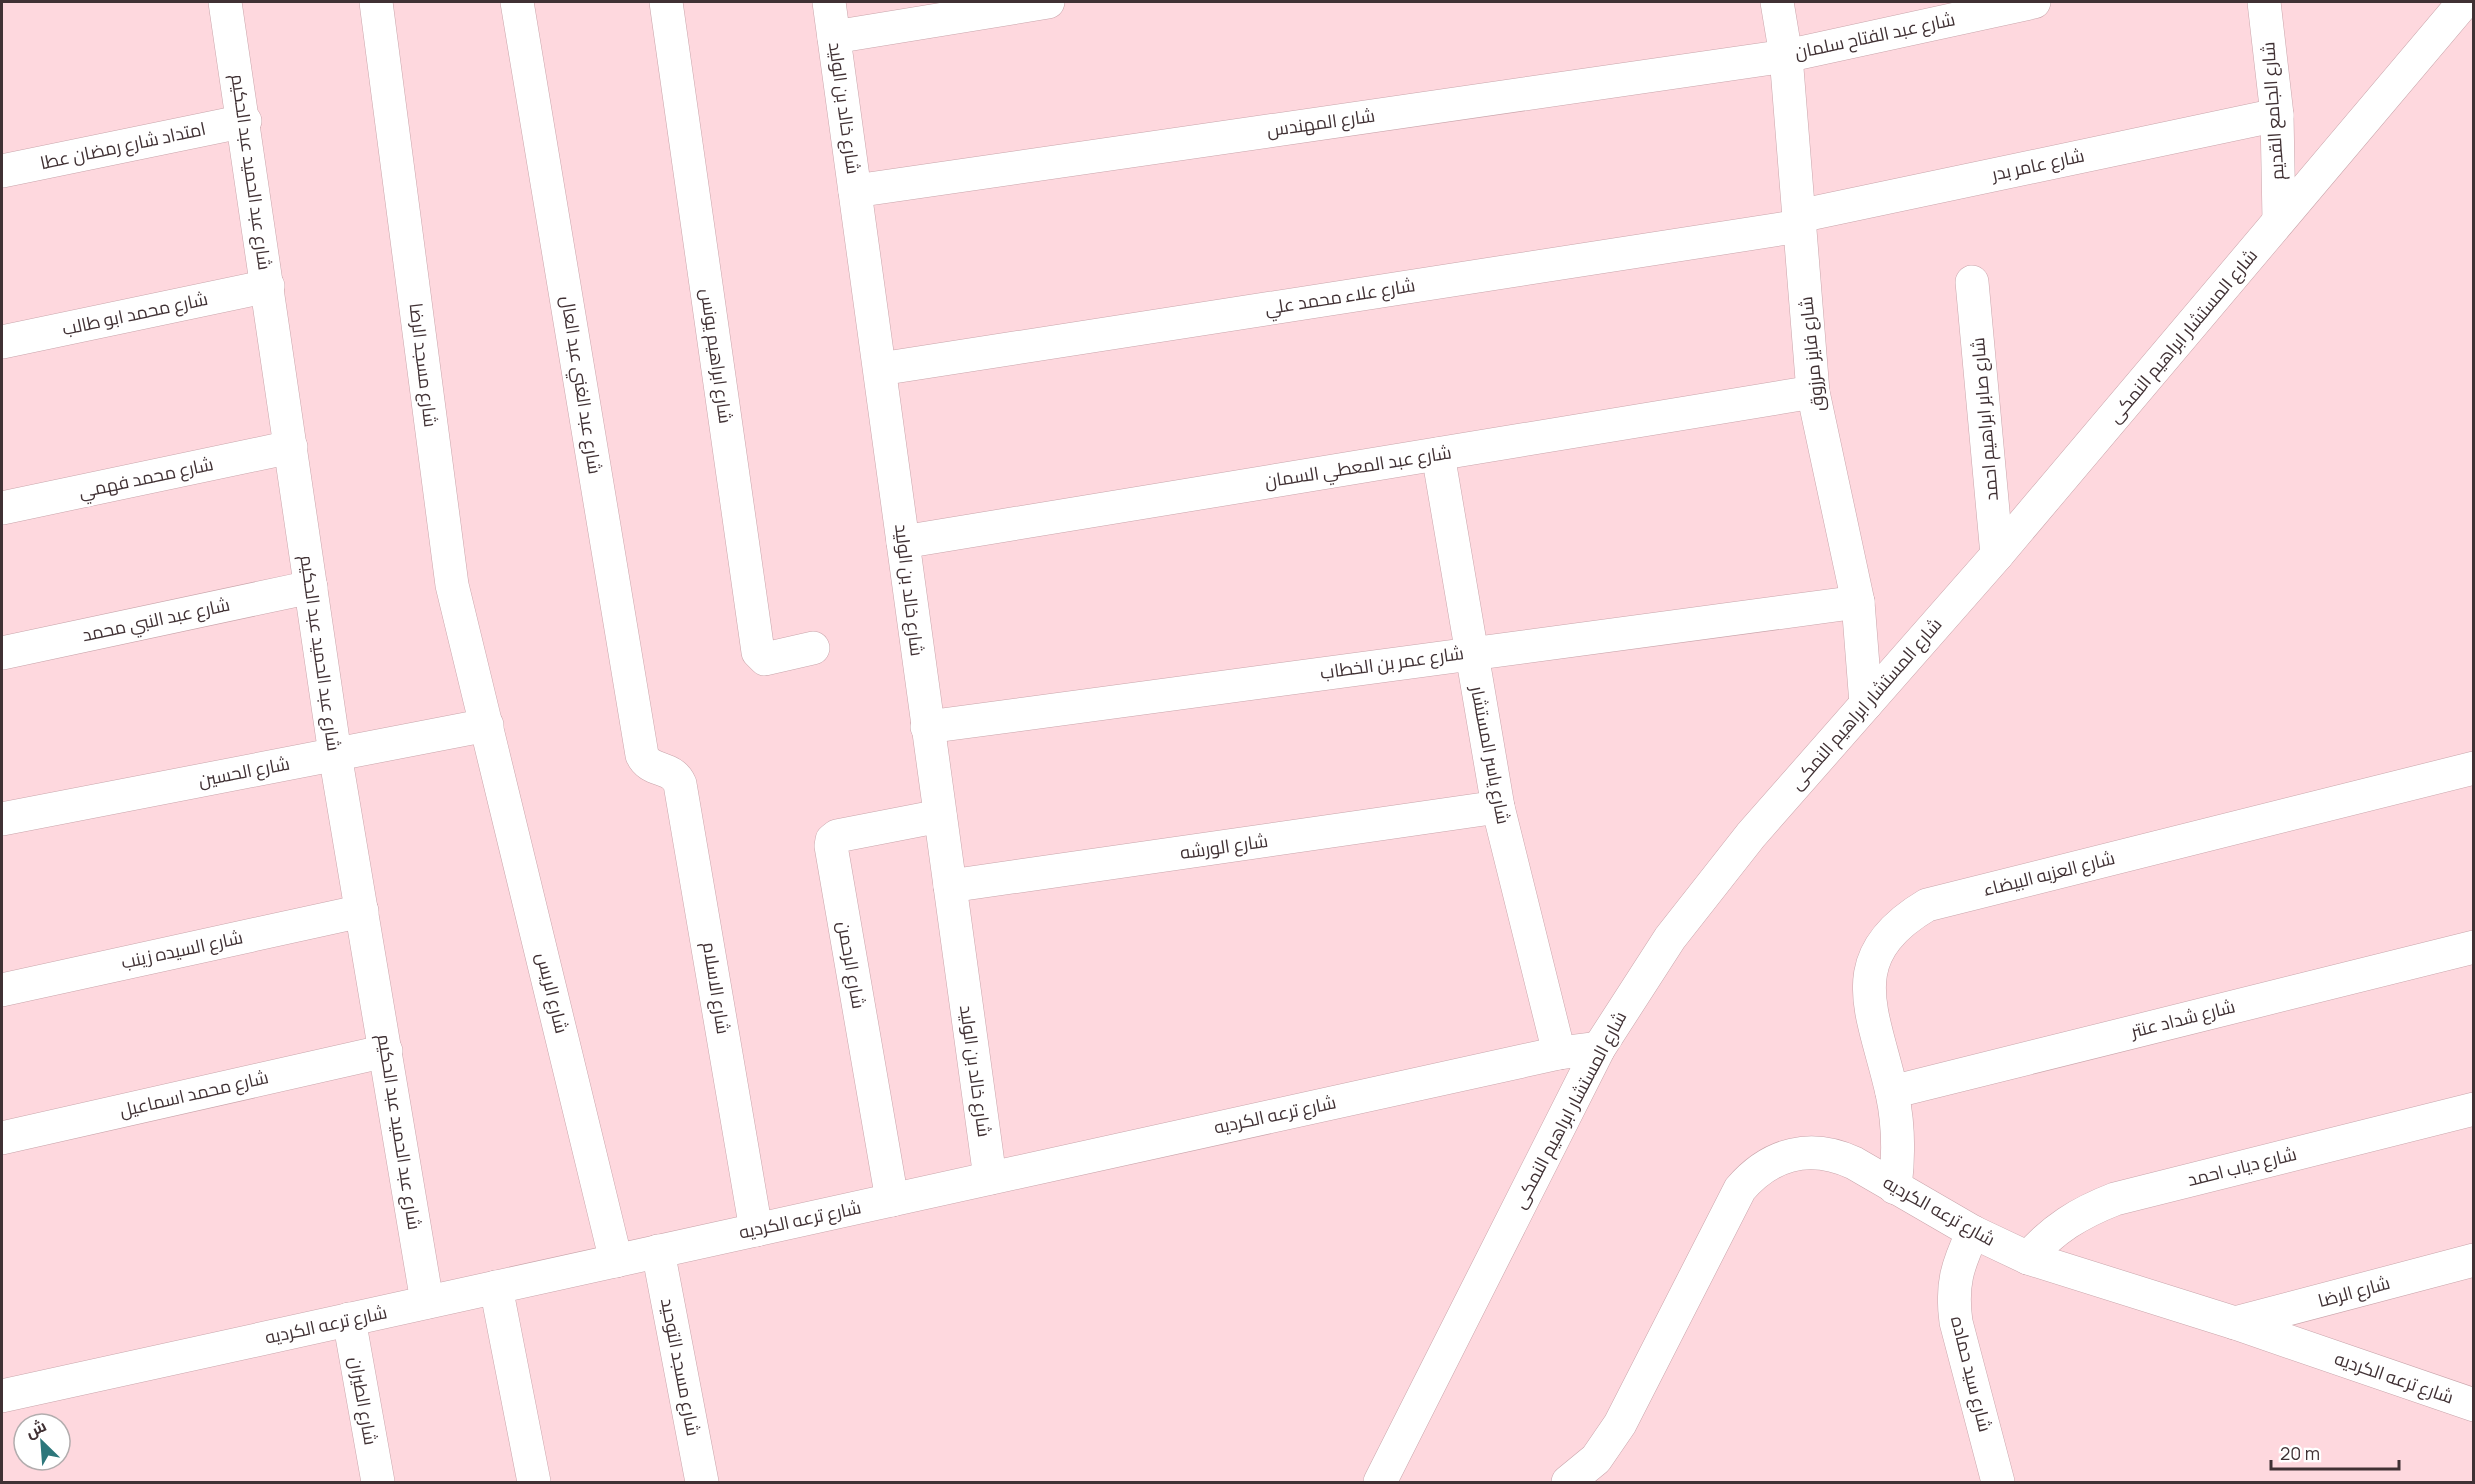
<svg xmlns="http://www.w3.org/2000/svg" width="2475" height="1484" viewBox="0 0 2475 1484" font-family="Manrope,Cairo,sans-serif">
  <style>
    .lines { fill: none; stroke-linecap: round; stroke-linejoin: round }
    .minor-casing { stroke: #c9a5ab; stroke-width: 34 }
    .tertiary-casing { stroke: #c9a5ab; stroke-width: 34 }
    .minor { stroke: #fff; stroke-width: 33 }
    .tertiary { stroke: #fff; stroke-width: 33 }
    .labels { text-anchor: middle; stroke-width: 5; stroke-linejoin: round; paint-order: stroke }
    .street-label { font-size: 18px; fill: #403134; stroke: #fff }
  </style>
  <rect width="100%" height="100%" fill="#fed8de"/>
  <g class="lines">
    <g class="minor-casing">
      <g id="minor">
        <polyline points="225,2 335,754 427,1302"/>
        <polyline points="376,2 452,585 616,1261"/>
        <path d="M517,2L642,755C650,773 672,765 680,784L756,1230"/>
        <polyline points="666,2 758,652 765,659 813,648"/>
        <polyline points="829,2 990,1178"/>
        <polyline points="1777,2 1786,56 1813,392 1858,602 1866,704"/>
        <polyline points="2264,2 2277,115 2279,220"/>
        <polyline points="834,37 1048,2"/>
        <polyline points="2,171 245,121"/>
        <polyline points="855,191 1786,56 2034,2"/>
        <polyline points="1799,216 2277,115"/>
        <polyline points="1972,282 1997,555"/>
        <polyline points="2,342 268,286"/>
        <polyline points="880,369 1800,226"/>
        <polyline points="1438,454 1498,807 1559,1053"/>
        <polyline points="2,508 291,447"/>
        <polyline points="903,542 1813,392"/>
        <polyline points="2,653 311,587"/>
        <polyline points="927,727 1858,602"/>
        <polyline points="2,819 487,725"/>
        <polyline points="950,886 1498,807"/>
        <polyline points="2,990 362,911"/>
        <polyline points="1892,1092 2474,947"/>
        <polyline points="2,1138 386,1051"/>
        <path d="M1895,1188C1899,1156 1899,1125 1892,1093C1874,1012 1838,958 1927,905L2474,768"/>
        <polyline points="892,1200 831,846 832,840 837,836 940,816"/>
        <path d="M1973,1232C1957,1266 1951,1285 1956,1322L1998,1482"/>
        <polyline points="658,1251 702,1482"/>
        <path d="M2028,1258C2053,1229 2079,1213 2115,1199L2474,1109"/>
        <polyline points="496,1287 534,1482"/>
        <polyline points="349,1319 378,1482"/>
        <polyline points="2235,1323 2474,1260"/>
        <polyline points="2,1396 1559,1053 1599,1048"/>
        <path d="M1568,1482L1596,1459L1620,1424L1740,1189C1771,1153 1811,1143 1854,1163L1973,1232L2028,1258L2235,1323L2474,1405"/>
      </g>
    </g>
    <g class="tertiary-casing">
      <polyline id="tertiary" points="1380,1482 1599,1048 1670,938 1751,835 1997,555 2464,2"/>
    </g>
    <use href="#minor" class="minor"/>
    <use href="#tertiary" class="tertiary"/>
  </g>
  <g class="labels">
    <g class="street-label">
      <text transform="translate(1875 36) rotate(-12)" y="6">شارع عبد الفتاح سلمان</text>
      <text transform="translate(844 108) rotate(82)" y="6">شارع خالد بن الوليد</text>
      <text transform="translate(2273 111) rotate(-94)" y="6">شارع الجامع القديم</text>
      <text transform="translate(1321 123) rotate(-8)" y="6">شارع المهندس</text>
      <text transform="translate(123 146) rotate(-12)" y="6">امتداد شارع رمضان عطا</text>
      <text transform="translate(2038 165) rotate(-12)" y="6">شارع عامر بدر</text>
      <text transform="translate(251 172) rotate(82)" y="6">شارع عبد الحميد عبد الحكيم</text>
      <text transform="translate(1340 297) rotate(-9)" y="6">شارع علاء محمد علي</text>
      <text transform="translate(135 314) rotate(-12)" y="6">شارع محمد ابو طالب</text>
      <text transform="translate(2183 336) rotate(-50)" y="6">شارع المستشار ابراهيم النمكى</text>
      <text transform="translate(1812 354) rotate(-96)" y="6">شارع فايز مرزوق</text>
      <text transform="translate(716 356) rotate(82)" y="6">شارع ابراهيم يونس</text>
      <text transform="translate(423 365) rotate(83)" y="6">شارع مسجد الرضا</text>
      <text transform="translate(581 385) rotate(81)" y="6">شارع عبد الغني عبد العال</text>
      <text transform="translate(1985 419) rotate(-95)" y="6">شارع صابر ابراهيم احمد</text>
      <text transform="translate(1358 467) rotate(-9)" y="6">شارع عبد المعطي السمان</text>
      <text transform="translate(146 478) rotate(-12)" y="6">شارع محمد فهمي</text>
      <text transform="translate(909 590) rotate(83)" y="6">شارع خالد بن الوليد</text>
      <text transform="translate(156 620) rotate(-12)" y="6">شارع عبد النبي محمد</text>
      <text transform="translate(320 653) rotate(82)" y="6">شارع عبد الحميد عبد الحكيم</text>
      <text transform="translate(1392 663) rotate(-8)" y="6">شارع عمر بن الخطاب</text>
      <text transform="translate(1866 704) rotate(-49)" y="6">شارع المستشار ابراهيم النمكى</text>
      <text transform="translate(1490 755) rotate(79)" y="6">شارع ياسر المستشار</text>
      <text transform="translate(244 772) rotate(-11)" y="6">شارع الحسين</text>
      <text transform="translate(1224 847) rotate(-8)" y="6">شارع الورشه</text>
      <text transform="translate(2049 874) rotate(-14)" y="6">شارع العزبه البيضاء</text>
      <text transform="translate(182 950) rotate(-12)" y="6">شارع السيده زينب</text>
      <text transform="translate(851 965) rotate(80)" y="6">شارع الرحمن</text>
      <text transform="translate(716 988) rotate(81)" y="6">شارع الاسلام</text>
      <text transform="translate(552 993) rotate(76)" y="6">شارع الريس</text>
      <text transform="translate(2183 1019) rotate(-14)" y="6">شارع شداد عنتر</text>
      <text transform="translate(975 1071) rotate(82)" y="6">شارع خالد بن الوليد</text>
      <text transform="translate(194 1094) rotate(-13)" y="6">شارع محمد اسماعيل</text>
      <text transform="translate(1570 1110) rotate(-62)" y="6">شارع المستشار ابراهيم النمكى</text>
      <text transform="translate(1275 1115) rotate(-12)" y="6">شارع ترعه الكرديه</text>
      <text transform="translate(399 1132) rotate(81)" y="6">شارع عبد الحميد عبد الحكيم</text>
      <text transform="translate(2242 1167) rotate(-14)" y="6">شارع دياب احمد</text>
      <text transform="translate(1939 1211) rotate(29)" y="6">شارع ترعه الكرديه</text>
      <text transform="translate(800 1220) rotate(-12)" y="6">شارع ترعه الكرديه</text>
      <text transform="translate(2354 1292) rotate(-15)" y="6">شارع الرضا</text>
      <text transform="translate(326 1325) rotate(-12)" y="6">شارع ترعه الكرديه</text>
      <text transform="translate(680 1367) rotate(79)" y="6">شارع مسجد التوحيد</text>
      <text transform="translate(1971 1374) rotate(76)" y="6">شارع سيد حماده</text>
      <text transform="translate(2394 1378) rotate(19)" y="6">شارع ترعه الكرديه</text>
      <text transform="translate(363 1401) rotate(80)" y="6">شارع الطيران</text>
    </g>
  </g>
  <rect width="2475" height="1484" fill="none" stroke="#403134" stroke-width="6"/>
  <g transform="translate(42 1442) rotate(335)"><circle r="28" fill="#ffffff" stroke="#b3adae" stroke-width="1.5"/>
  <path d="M0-4.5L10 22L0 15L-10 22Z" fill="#2d777b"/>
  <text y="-9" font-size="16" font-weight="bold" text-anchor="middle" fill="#403134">ش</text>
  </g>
  <path d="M2271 1460v9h128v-9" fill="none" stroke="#403134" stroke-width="3"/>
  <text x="2280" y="1460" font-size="18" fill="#403134" stroke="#ffffff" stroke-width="4.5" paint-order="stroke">20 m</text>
</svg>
